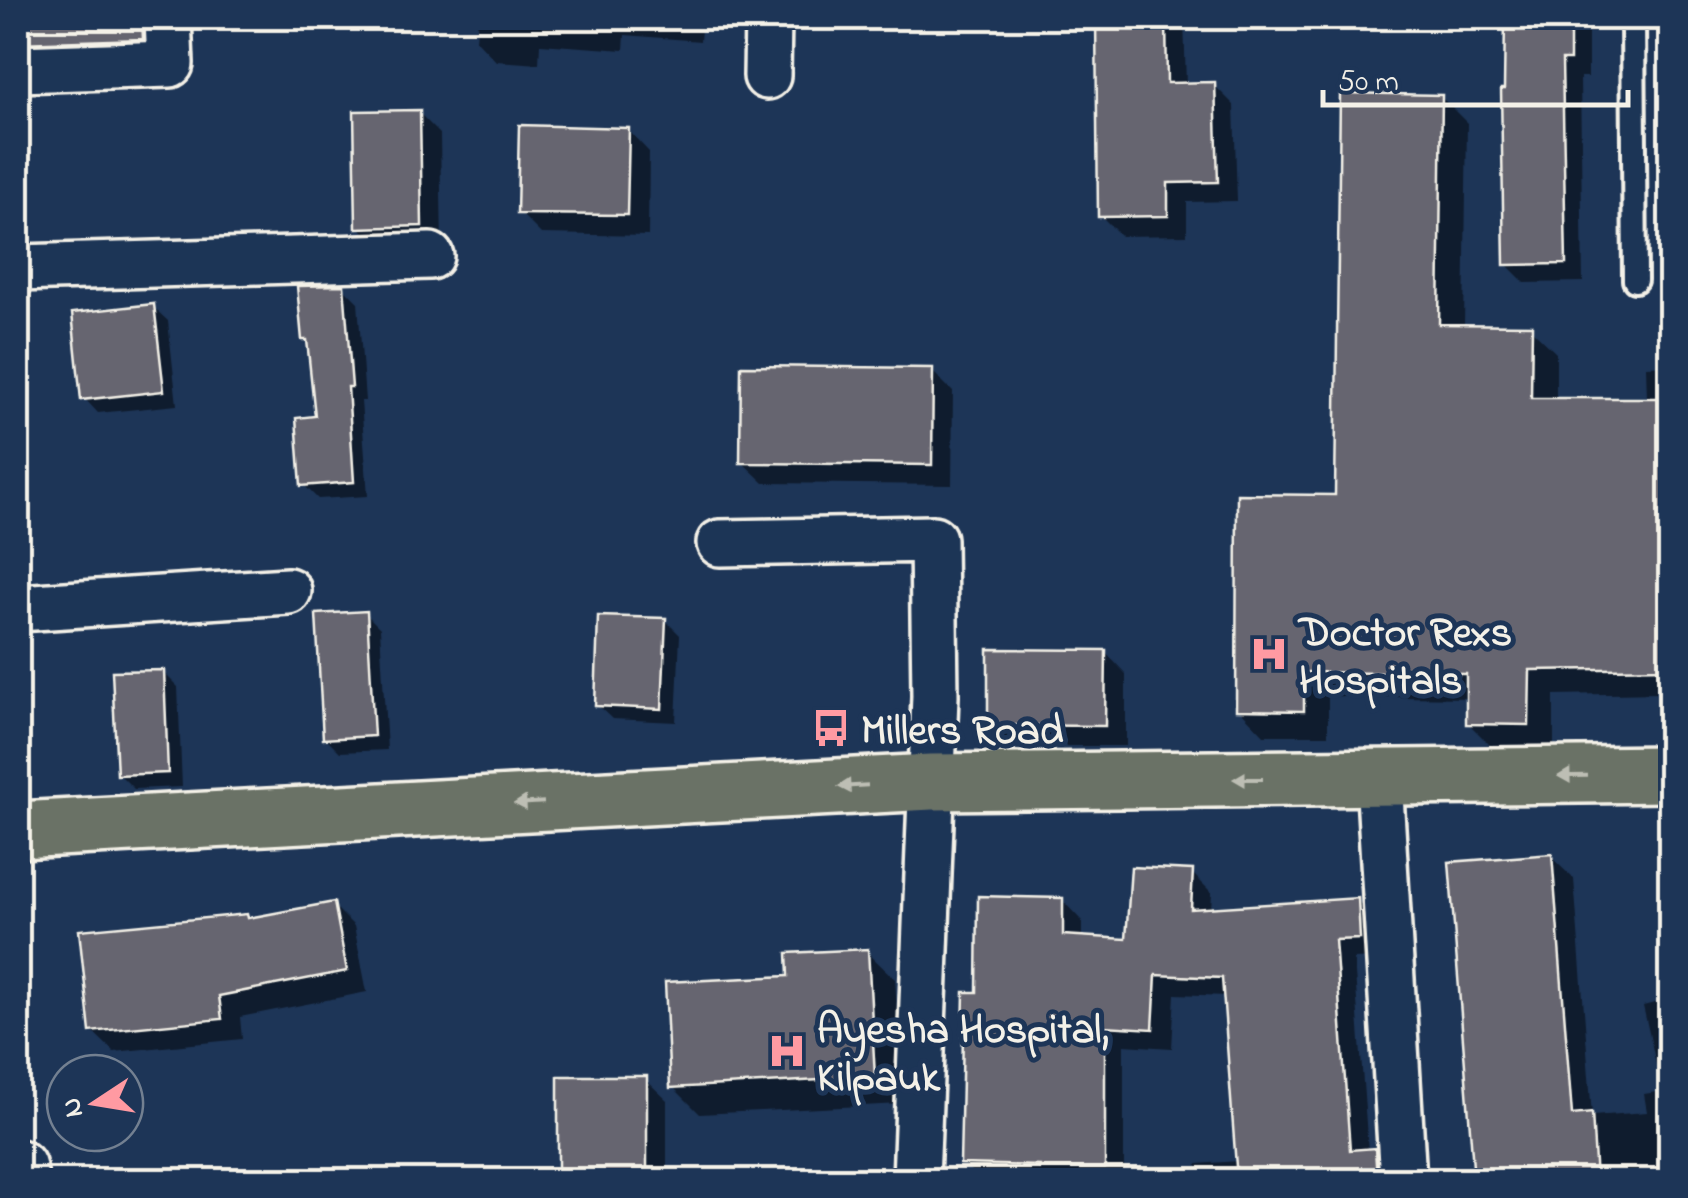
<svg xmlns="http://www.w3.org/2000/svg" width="1688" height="1198" viewBox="0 0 1688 1198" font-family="'Indie Flower',sans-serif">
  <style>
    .shadow { fill: #0007 }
    .building { fill: #666570; stroke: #f4f1e8; stroke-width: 2.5 }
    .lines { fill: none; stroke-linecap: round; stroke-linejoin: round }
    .service-casing { stroke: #f4f1e8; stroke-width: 30 }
    .minor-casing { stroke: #f4f1e8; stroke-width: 52 }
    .secondary-casing { stroke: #f4f1e8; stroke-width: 62 }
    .primary-casing { stroke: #f4f1e8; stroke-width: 62 }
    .service { stroke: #1d3557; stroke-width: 22 }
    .minor { stroke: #1d3557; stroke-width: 45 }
    .secondary { stroke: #1d3557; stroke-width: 55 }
    .primary { stroke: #6a7266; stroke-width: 55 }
    .oneway { fill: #bdbeb4 }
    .labels { text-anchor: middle; stroke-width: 10; stroke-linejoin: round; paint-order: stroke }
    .poi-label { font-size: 42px; font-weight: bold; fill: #f4f1e8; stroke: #1d3557; text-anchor: start }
  </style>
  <rect width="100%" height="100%" fill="#1d3557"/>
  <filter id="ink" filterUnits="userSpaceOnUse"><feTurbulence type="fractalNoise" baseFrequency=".01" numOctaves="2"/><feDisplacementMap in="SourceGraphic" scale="20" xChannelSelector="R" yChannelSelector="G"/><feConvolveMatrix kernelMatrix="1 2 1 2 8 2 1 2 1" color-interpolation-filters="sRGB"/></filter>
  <g filter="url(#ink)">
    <g class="shadow">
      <polygon points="18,18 171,18 162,41 18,64"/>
      <polygon points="478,18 702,18 700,41 625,35 624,50 540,44 539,64 496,61 476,40"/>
      <polygon points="1098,18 1184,18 1186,85 1214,85 1234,105 1237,201 1187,202 1187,235 1121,236 1101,216"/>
      <polygon points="1508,18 1588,18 1588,77 1580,77 1583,282 1525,283 1506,264"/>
      <polygon points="1441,97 1467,123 1464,327 1530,328 1556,353 1556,401 1647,400 1646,366 1670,365 1670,702 1662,693 1554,695 1554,749 1494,749 1468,723 1468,698 1328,696 1328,735 1264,735 1239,709 1338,497"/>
      <polygon points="419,113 440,134 442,247 380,248 358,226"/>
      <polygon points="628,130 649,152 648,236 541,234 520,213"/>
      <polygon points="343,287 358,302 365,401 361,401 368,496 318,499 304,485 317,419 310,345 305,339"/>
      <polygon points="153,307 168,321 177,405 98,413 84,398"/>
      <polygon points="931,370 953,392 952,485 764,483 742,462"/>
      <polygon points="366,614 380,628 387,750 340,752 326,738"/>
      <polygon points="665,620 680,635 676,722 612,719 597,705"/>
      <polygon points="1105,652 1126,674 1126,746 1012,746 990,724"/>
      <polygon points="163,672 178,687 182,787 134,789 119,774"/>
      <polygon points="1551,857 1574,879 1592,1116 1647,1112 1644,1094 1662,1091 1643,1006 1670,999 1670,1180 1476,1180 1452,864"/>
      <polygon points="1192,873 1212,893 1211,910 1357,900 1377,920 1379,958 1354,959 1368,1151 1374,1151 1394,1171 1395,1180 1198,1180 1197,1164 1238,1161 1226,996 1175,994 1172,1048 1124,1045 1124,1180 980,1180 963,1163 979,995 1062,900 1082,921 1082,939 1129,941"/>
      <polygon points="333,905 354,926 367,992 240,1017 242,1039 114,1052 92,1031 246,916 250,920"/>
      <polygon points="867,952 895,979 902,1104 700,1114 673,1087 791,978"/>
      <polygon points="561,1079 645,1079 667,1100 667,1180 561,1180"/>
    </g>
    <g class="building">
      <polygon points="18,18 142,18 143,39 18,43"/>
      <polygon points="1096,18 1166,18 1167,83 1215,82 1218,182 1168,183 1168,216 1098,217"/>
      <polygon points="1505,18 1570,18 1570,60 1562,60 1566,264 1504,265 1501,89 1504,89"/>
      <polygon points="1340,93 1442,95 1439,324 1532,325 1531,398 1670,398 1670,668 1530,670 1529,725 1466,724 1466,674 1304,672 1304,711 1236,710 1237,494 1335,495"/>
      <polygon points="420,110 422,226 356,228 354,111"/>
      <polygon points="519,125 629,128 627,215 517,214"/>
      <polygon points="344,285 352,387 348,387 354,482 301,486 296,418 315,416 307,340 302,340 297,286"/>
      <polygon points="154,304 164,391 81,400 72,313"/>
      <polygon points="741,366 933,368 932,465 740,463"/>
      <polygon points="367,611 374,736 323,739 316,614"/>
      <polygon points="598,616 666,618 662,709 595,706"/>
      <polygon points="988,649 1106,650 1105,726 988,725"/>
      <polygon points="164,670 168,773 117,775 112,671"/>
      <polygon points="1552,854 1572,1115 1592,1113 1596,1180 1474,1180 1449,862"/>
      <polygon points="1131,867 1193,870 1191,909 1358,898 1360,939 1335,940 1350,1150 1375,1148 1377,1180 1237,1180 1222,978 1156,975 1153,1029 1105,1026 1105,1168 1040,1168 1040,1166 960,1164 964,992 977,992 978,896 1063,898 1063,935 1126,939"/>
      <polygon points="334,902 347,971 219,996 222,1019 90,1032 79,930 247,914 248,918"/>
      <polygon points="868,949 875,1077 670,1088 665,982 788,976 787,953"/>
      <rect x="558" y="1076" width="89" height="104"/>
    </g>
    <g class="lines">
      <g class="service-casing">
        <polyline id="service" points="1633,18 1635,280"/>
      </g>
      <g class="minor-casing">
        <g id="minor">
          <polyline points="18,69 170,64 168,18"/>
          <polyline points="767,76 768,18"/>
          <polyline points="18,268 430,256"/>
          <polyline points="720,543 933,539 935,696 916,1180"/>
          <polyline points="18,608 288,591"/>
          <polyline points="1379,778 1403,1180"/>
        </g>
      </g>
      <g class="secondary-casing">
        <polyline id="secondary" points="18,1168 20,1180"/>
      </g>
      <g class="primary-casing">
        <polyline id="primary" points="18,830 931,782 1670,774"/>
      </g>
      <use href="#service" class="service"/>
      <use href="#minor" class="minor"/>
      <use href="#secondary" class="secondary"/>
      <use href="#primary" class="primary"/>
    </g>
    <defs><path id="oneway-solid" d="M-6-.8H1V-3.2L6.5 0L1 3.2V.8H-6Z" transform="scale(2.5)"/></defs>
    <g class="oneway">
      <use href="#oneway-solid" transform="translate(1573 776) rotate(179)"/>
      <use href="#oneway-solid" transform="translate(1248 779) rotate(180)"/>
      <use href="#oneway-solid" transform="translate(853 786) rotate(177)"/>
      <use href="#oneway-solid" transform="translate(529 803) rotate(177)"/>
    </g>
  </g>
  <defs>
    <g id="hospital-bare" transform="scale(3)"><path d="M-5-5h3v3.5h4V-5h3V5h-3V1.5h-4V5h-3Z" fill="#ff9aa2" stroke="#1d3557" stroke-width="2.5" paint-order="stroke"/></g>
    <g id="bus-bare" transform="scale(3)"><path d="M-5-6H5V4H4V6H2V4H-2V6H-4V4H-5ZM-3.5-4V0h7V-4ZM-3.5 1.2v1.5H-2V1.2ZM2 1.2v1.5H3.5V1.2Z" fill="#ff9aa2" stroke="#1d3557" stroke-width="2.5" paint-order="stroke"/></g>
  </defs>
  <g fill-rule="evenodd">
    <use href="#hospital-bare" x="1269" y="654"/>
    <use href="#bus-bare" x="831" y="728"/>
    <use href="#hospital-bare" x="787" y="1051"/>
  </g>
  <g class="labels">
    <g class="poi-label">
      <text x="1299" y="645">Doctor Rexs<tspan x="1299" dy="48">Hospitals</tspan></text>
      <text x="861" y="743">Millers Road</text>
      <text x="817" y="1042">Ayesha Hospital,<tspan x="817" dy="48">Kilpauk</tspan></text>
    </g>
  </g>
  <rect width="1688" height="1198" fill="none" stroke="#1d3557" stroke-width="60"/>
  <rect x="30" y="30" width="1628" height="1138" fill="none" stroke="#f4f1e8" stroke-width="4" filter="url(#ink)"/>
  <g transform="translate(95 1103) rotate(258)"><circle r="48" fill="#1d3557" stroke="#738091" stroke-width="2.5"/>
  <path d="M0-8L18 38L0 25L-18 38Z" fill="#ff9aa2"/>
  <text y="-15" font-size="28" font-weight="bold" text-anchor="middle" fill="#f4f1e8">N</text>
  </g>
  <path d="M1323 90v15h305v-15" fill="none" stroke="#f4f1e8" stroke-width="5"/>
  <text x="1338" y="90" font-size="30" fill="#f4f1e8" stroke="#1d3557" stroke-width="8" paint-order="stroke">50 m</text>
</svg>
